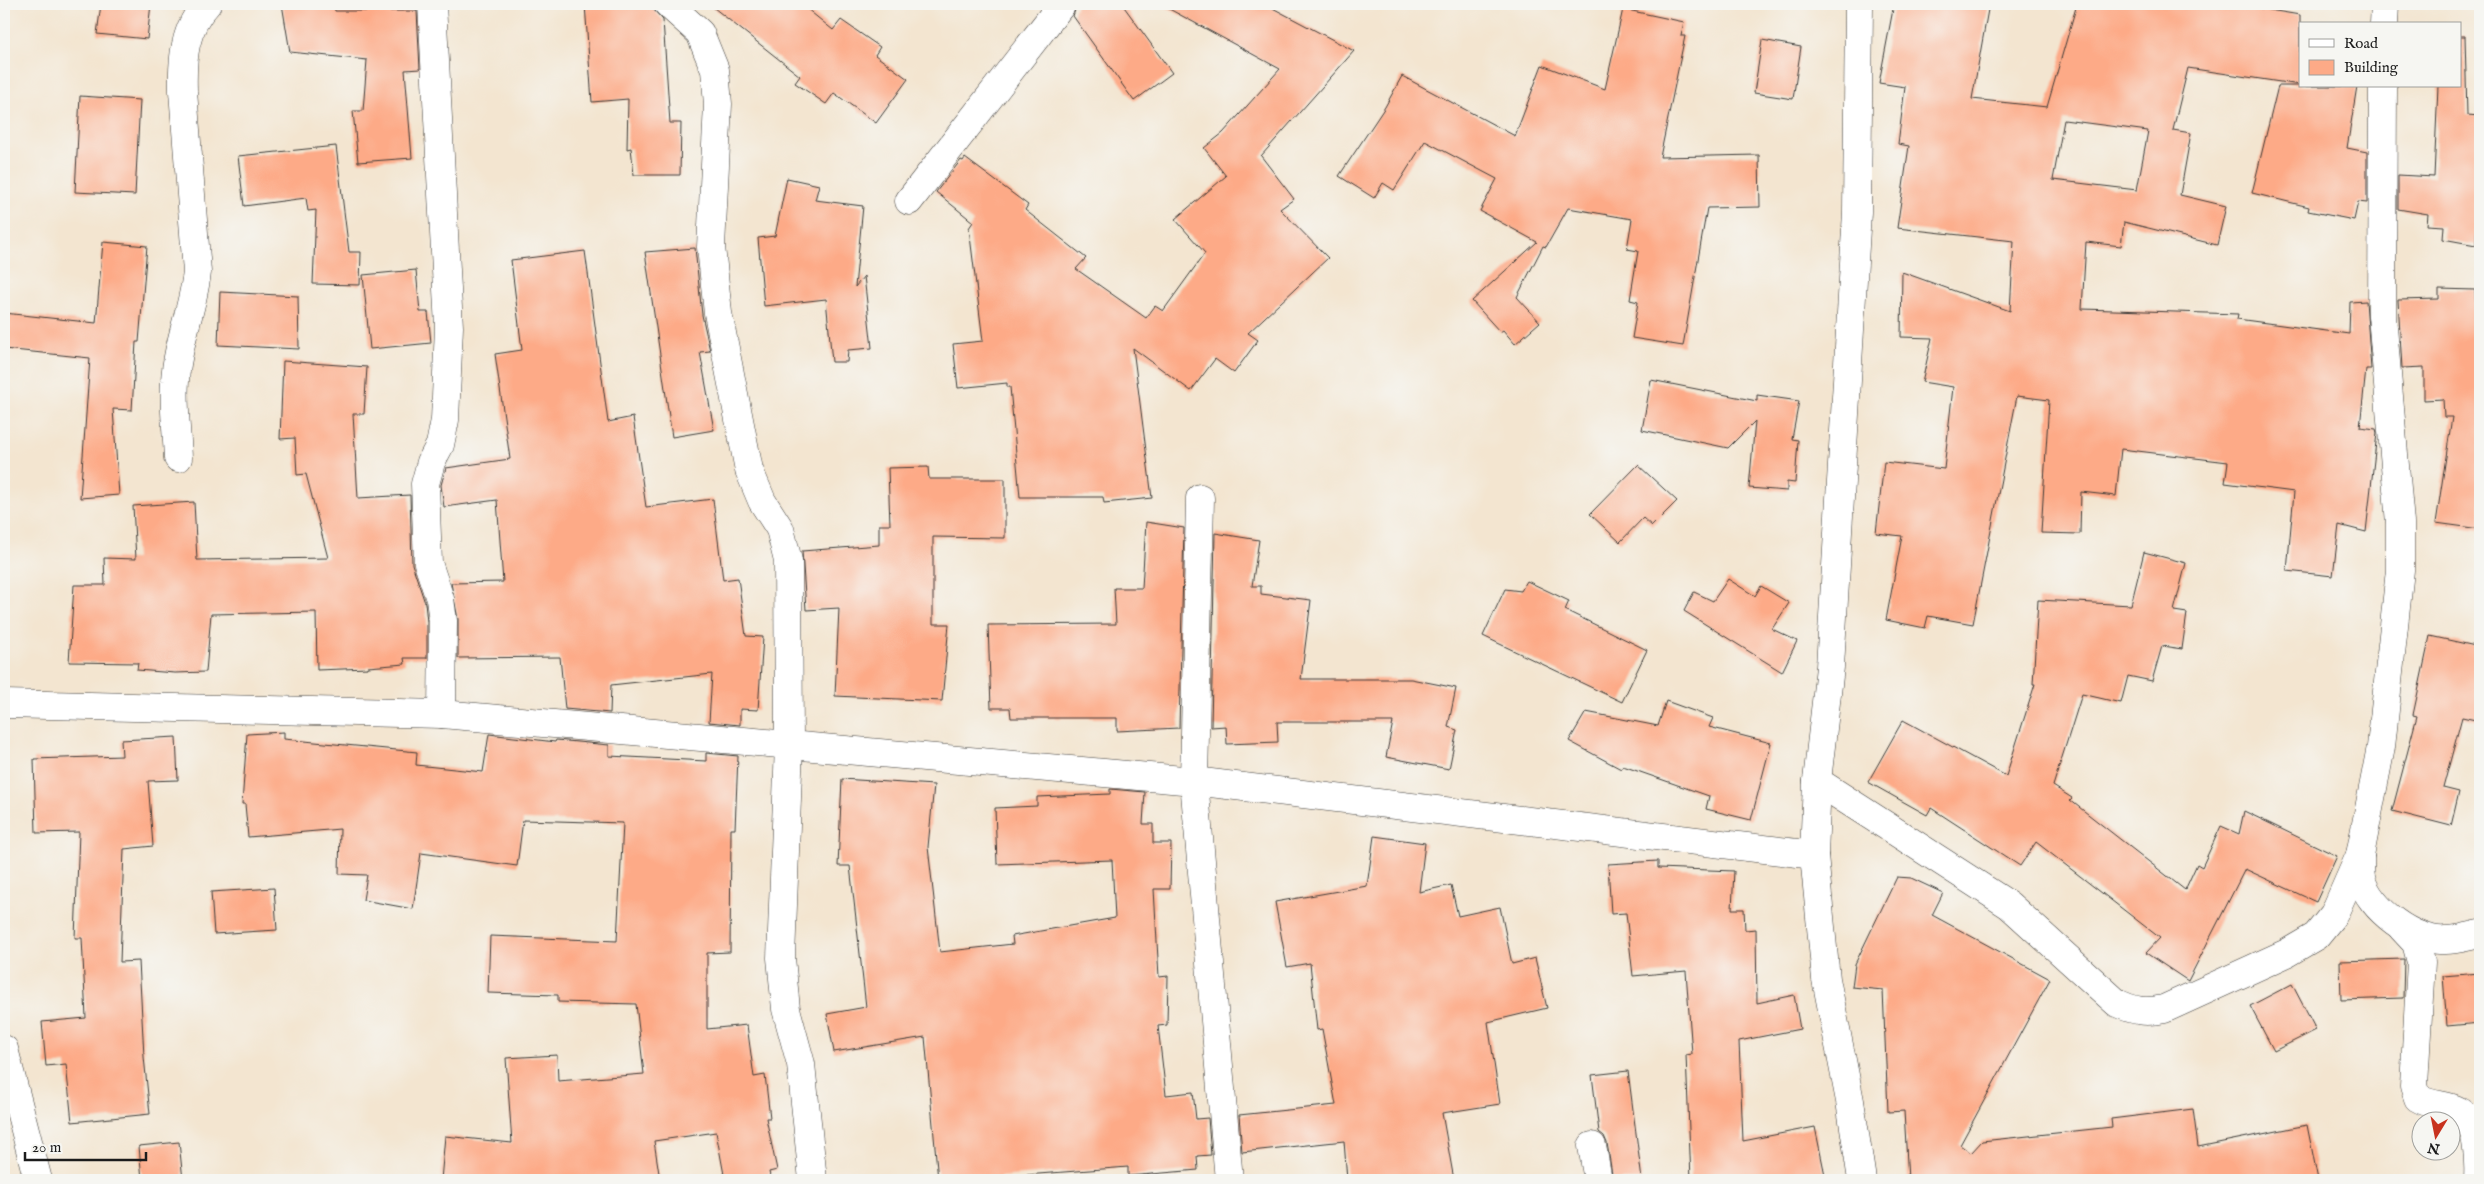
<svg xmlns="http://www.w3.org/2000/svg" width="2484" height="1184" viewBox="0 0 2484 1184" font-family="'IM FELL English',serif">
  <style>
    .building { fill: #fdaa87; fill-rule: evenodd }
    .lines { fill: none; stroke-linecap: round; stroke-linejoin: round }
    .street-casing { stroke: #3c3a37; stroke-width: 29 }
    .street { stroke: #fff; stroke-width: 28 }
  </style>
  <rect width="100%" height="100%" fill="#f6f6f2"/>
  <filter id="ink" filterUnits="userSpaceOnUse"><feTurbulence type="fractalNoise" baseFrequency=".02" numOctaves="2"/><feDisplacementMap in="SourceGraphic" scale="10" xChannelSelector="R" yChannelSelector="G"/><feConvolveMatrix kernelMatrix="1 2 1 2 8 2 1 2 1" color-interpolation-filters="sRGB"/></filter>
  <filter id="wash" filterUnits="userSpaceOnUse"><feTurbulence type="fractalNoise" baseFrequency=".0096" numOctaves="4" result="noise"/><feDisplacementMap in="SourceGraphic" scale="20" xChannelSelector="R" yChannelSelector="G"/><feGaussianBlur stdDeviation="1.12" result="paint"/><feColorMatrix in="noise" values="0 0 0 0 0 0 0 0 0 0 0 0 0 0 0 0 0 1.4 0 .05"/><feComposite in="paint" operator="in"/></filter>
  <g filter="url(#wash)">
    <rect width="100%" height="100%" fill="#f3e5d0"/>
    <g id="blocks">
      <g class="building">
        <polygon points="101,4 151,4 147,39 97,34"/>
        <polygon points="282,4 334,4 335,11 417,11 420,69 405,70 412,158 358,162 353,111 363,111 367,60 290,52"/>
        <polygon points="585,4 653,4 653,9 663,20 670,123 681,123 680,175 634,175 631,148 627,149 628,99 592,102"/>
        <polygon points="709,4 801,4 833,30 841,20 880,47 875,55 908,79 876,123 834,93 826,104 795,83 800,76"/>
        <polygon points="1077,4 1122,4 1172,73 1134,101 1073,16"/>
        <polygon points="1160,4 1265,4 1354,51 1261,156 1294,199 1280,209 1328,258 1248,333 1258,340 1234,373 1215,359 1191,391 1133,348 1152,498 1104,503 1103,497 1020,497 1010,387 1007,387 1007,383 958,388 953,344 983,341 969,228 973,222 936,192 961,160 963,161 965,158 1028,205 1025,210 1086,258 1076,269 1146,318 1155,306 1163,311 1205,253 1175,219 1226,176 1204,148 1223,133 1280,69"/>
        <path d="M1894,4H1989L1972,99L2047,107L2077,4H2233L2300,15V85L2188,68L2173,130L2191,133L2180,195L2226,206L2217,245L2124,222L2121,246L2086,242L2082,309L2238,314L2237,319L2349,334L2350,302L2366,301L2371,369H2366L2360,427L2376,429L2377,433L2366,532L2339,525L2333,576L2287,571L2294,492L2225,483L2228,462L2121,449L2116,496L2081,492L2080,534L2041,533L2049,400L2017,396L1973,624L1928,616L1925,628L1886,620L1902,536L1876,533L1884,462L1944,469L1953,387L1922,382L1932,338L1901,337L1902,272L2010,311L2014,241L1897,228L1909,146L1898,144L1905,87L1879,83ZM2064,120L2148,131L2137,190L2053,180Z"/>
        <polygon points="1623,9 1684,22 1681,36 1685,36 1660,157 1759,155 1760,207 1707,208 1683,346 1632,338 1638,302 1630,300 1638,251 1627,249 1632,219 1568,208 1546,247 1543,246 1517,297 1540,322 1515,344 1503,330 1500,332 1472,301 1537,242 1480,211 1497,179 1425,141 1394,190 1383,183 1374,198 1339,176 1385,107 1402,76 1515,136 1542,65 1605,89"/>
        <polygon points="2460,36 2465,36 2467,115 2480,116 2476,245 2443,239 2444,226 2427,225 2428,214 2398,209 2398,175 2434,177 2438,86 2460,86"/>
        <polygon points="1762,40 1801,47 1793,99 1754,93"/>
        <polygon points="2278,86 2357,86 2347,148 2367,152 2367,203 2358,202 2354,220 2308,211 2309,207 2252,193"/>
        <polygon points="80,96 140,100 135,195 75,192"/>
        <polygon points="336,146 349,252 361,252 360,285 313,284 316,210 308,211 306,198 244,206 238,156"/>
        <polygon points="787,178 819,185 815,200 863,206 855,287 864,276 872,348 848,350 847,362 832,362 826,299 764,306 758,238 775,236"/>
        <polygon points="103,242 147,246 139,342 136,342 132,410 113,409 119,495 80,498 90,358 4,349 4,313 96,323"/>
        <polygon points="695,248 702,315 710,351 700,352 714,430 672,437 645,252"/>
        <polygon points="585,251 608,422 633,417 646,507 713,499 723,580 738,578 746,636 763,637 758,710 740,709 740,725 709,722 712,674 611,685 610,713 565,709 560,657 458,658 458,619 451,583 503,582 497,500 444,507 441,485 446,468 510,459 495,354 522,350 511,260"/>
        <polygon points="416,270 420,312 428,312 431,343 370,349 363,275"/>
        <polygon points="2439,289 2475,290 2478,357 2480,357 2480,529 2436,523 2452,417 2444,417 2443,399 2424,400 2424,367 2402,368 2398,300 2439,299"/>
        <polygon points="220,292 298,296 299,349 218,345"/>
        <polygon points="283,361 367,367 364,414 353,414 358,498 410,495 412,564 425,603 427,622 427,658 404,658 405,664 368,667 368,668 317,670 316,612 211,614 206,672 175,673 137,670 138,663 69,662 74,585 105,585 104,558 136,559 133,506 194,502 197,560 328,558 306,474 297,475 295,438 280,439"/>
        <polygon points="1651,380 1757,401 1757,395 1799,401 1792,439 1798,440 1795,483 1787,482 1787,491 1749,488 1755,421 1728,448 1642,430"/>
        <polygon points="1638,465 1677,501 1652,526 1643,518 1620,542 1590,514"/>
        <polygon points="928,467 929,479 1005,479 1005,538 933,537 933,624 949,624 942,701 835,696 839,608 806,610 802,551 879,545 879,525 890,525 888,468"/>
        <polygon points="1146,522 1184,528 1179,728 1117,731 1117,718 1011,718 1010,708 991,708 988,625 1116,624 1114,588 1142,588"/>
        <polygon points="1215,533 1259,540 1252,586 1261,586 1261,594 1311,600 1301,679 1411,679 1456,688 1448,727 1457,730 1449,769 1386,757 1393,722 1277,722 1278,742 1227,744 1226,726 1211,727"/>
        <polygon points="2144,552 2186,563 2174,611 2187,613 2182,649 2162,646 2152,681 2128,676 2121,703 2082,694 2053,786 2072,798 2070,800 2185,890 2197,864 2202,867 2221,826 2239,834 2244,811 2337,856 2316,902 2245,869 2188,981 2146,953 2160,938 2036,842 2020,866 1931,808 1927,815 1868,782 1903,720 2006,776 2035,684 2033,684 2038,600 2131,605"/>
        <polygon points="1728,579 1755,596 1761,586 1789,603 1772,629 1797,641 1782,672 1684,611 1694,592 1713,601"/>
        <polygon points="1527,581 1569,601 1565,610 1647,650 1622,702 1483,636 1505,589 1521,591"/>
        <polygon points="2430,636 2480,647 2480,721 2462,717 2443,788 2459,792 2451,826 2392,811 2417,716 2413,715"/>
        <polygon points="1666,701 1713,718 1709,727 1771,743 1751,820 1706,809 1709,796 1623,766 1621,769 1569,741 1586,712 1658,726"/>
        <polygon points="284,732 284,739 417,752 416,765 483,772 489,734 555,742 556,740 609,745 609,756 706,761 706,753 738,756 735,829 731,829 730,952 707,953 707,1029 747,1025 754,1077 765,1075 770,1118 766,1118 777,1170 769,1172 771,1180 725,1180 716,1132 654,1141 660,1180 441,1180 445,1136 512,1143 506,1058 557,1055 558,1081 644,1074 636,1004 558,1002 558,995 488,993 490,936 617,941 623,823 523,820 517,866 421,853 413,909 363,900 367,875 339,874 340,829 248,837 245,804 242,804 247,734"/>
        <polygon points="176,737 178,780 148,781 153,846 124,849 120,962 139,961 144,1057 150,1114 72,1122 66,1064 46,1066 42,1022 86,1018 82,938 75,938 79,832 36,833 34,759 122,756 121,740"/>
        <polygon points="842,779 934,785 928,847 940,952 1013,944 1012,936 1115,918 1112,860 997,864 995,808 1037,806 1037,797 1110,794 1110,789 1145,792 1143,824 1153,824 1153,843 1171,843 1170,889 1154,889 1159,977 1168,976 1167,1025 1158,1026 1166,1095 1193,1092 1196,1119 1208,1118 1211,1155 1197,1156 1198,1170 1128,1176 1128,1167 1000,1177 1001,1180 938,1180 925,1037 834,1052 827,1014 866,1007 850,866 838,866"/>
        <polygon points="1374,836 1425,843 1419,892 1451,885 1458,916 1500,907 1512,964 1535,958 1547,1008 1488,1022 1500,1104 1442,1113 1454,1180 1347,1180 1344,1141 1242,1152 1239,1115 1336,1105 1322,1029 1317,1030 1310,963 1287,967 1275,902 1367,886"/>
        <polygon points="1658,861 1658,868 1734,871 1732,909 1744,909 1745,930 1756,929 1757,1003 1794,995 1800,1029 1739,1041 1743,1141 1815,1127 1826,1180 1691,1180 1686,1055 1692,1054 1686,971 1633,976 1626,913 1611,914 1608,864"/>
        <polygon points="1897,877 1911,878 1943,893 1932,915 2050,979 1960,1145 1971,1153 1982,1141 2112,1127 2111,1119 2193,1109 2198,1147 2307,1125 2318,1180 1908,1180 1904,1111 1888,1112 1883,990 1852,987 1855,964"/>
        <polygon points="274,888 277,930 214,934 211,892"/>
        <polygon points="2404,959 2403,998 2341,1000 2340,961"/>
        <polygon points="2480,973 2480,1023 2447,1026 2443,976"/>
        <polygon points="2292,984 2316,1030 2274,1051 2250,1006"/>
        <polygon points="1628,1071 1642,1180 1613,1180 1607,1143 1604,1136 1599,1132 1592,1075"/>
        <polygon points="179,1142 183,1180 142,1180 139,1146"/>
      </g>
    </g>
  </g>
  <g filter="url(#ink)">
    <use href="#blocks" fill-opacity="0" stroke="#3c3a37" stroke-width="1"/>
    <g class="lines">
      <g class="street-casing">
        <g id="street">
          <polyline points="432,4 449,327 445,420 440,445 431,462 425,484 428,563 440,599 443,621 442,714"/>
          <polyline points="668,4 700,33 715,70 718,104 711,247 718,313 749,470 762,501 780,529 788,561 789,745 781,958 786,1009 801,1064 813,1180"/>
          <polyline points="1859,4 1857,212 1830,667 1817,781 1814,855 1826,979 1850,1101 1862,1180"/>
          <polyline points="2384,24 2385,4"/>
          <polyline points="909,201 1062,4"/>
          <path d="M178,458C177,433 173,406 175,381C177,344 193,309 197,272L183,91C182,59 184,28 207,4"/>
          <polyline points="1200,498 1194,781 1229,1180"/>
          <polyline points="4,704 442,714 1194,781 1814,855"/>
          <path d="M1817,781L2009,905L2117,1003C2134,1011 2146,1013 2164,1009L2287,953L2316,936L2334,914L2360,855L2381,747L2400,570V523L2382,316L2383,86"/>
          <path d="M2360,855C2360,862 2360,871 2361,878C2369,909 2415,943 2446,940C2457,940 2469,936 2480,934"/>
          <path d="M2402,928L2416,943L2421,962L2414,1086L2418,1098C2431,1106 2446,1104 2459,1111C2478,1119 2479,1162 2478,1180"/>
          <polyline points="4,1049 38,1180"/>
          <polyline points="1592,1146 1598,1180"/>
        </g>
      </g>
      <use href="#street" class="street"/>
    </g>
  </g>
  <rect width="2484" height="1184" fill="none" stroke="#f6f6f2" stroke-width="20"/>
  <rect x="2299" y="22" width="162" height="65" fill="#f6f6f2" stroke="#9f9f9c"/>
  <rect x="2309" y="39" width="25" height="8" fill="#ffffff" stroke="#9f9f9c"/>
  <text x="2344" y="48" font-size="15" fill="#1c1c1c">Road</text>
  <rect x="2309" y="60" width="25" height="15" fill="#fdaa87" stroke="#9f9f9c"/>
  <text x="2344" y="72" font-size="15" fill="#1c1c1c">Building</text>
  <g transform="translate(2436 1136) rotate(190)"><circle r="24" fill="#f6f6f2" stroke="#9f9f9c"/>
  <path d="M0-4L9 19L0 12L-9 19Z" fill="#c8321e"/>
  <text y="-8" font-size="14" font-weight="bold" text-anchor="middle" fill="#1c1c1c">N</text>
  </g>
  <path d="M25 1152v8h121v-8" fill="none" stroke="#1c1c1c" stroke-width="2.5"/>
  <text x="32" y="1152" font-size="15" fill="#1c1c1c" stroke="#f6f6f2" stroke-width="4" paint-order="stroke">20 m</text>
</svg>
